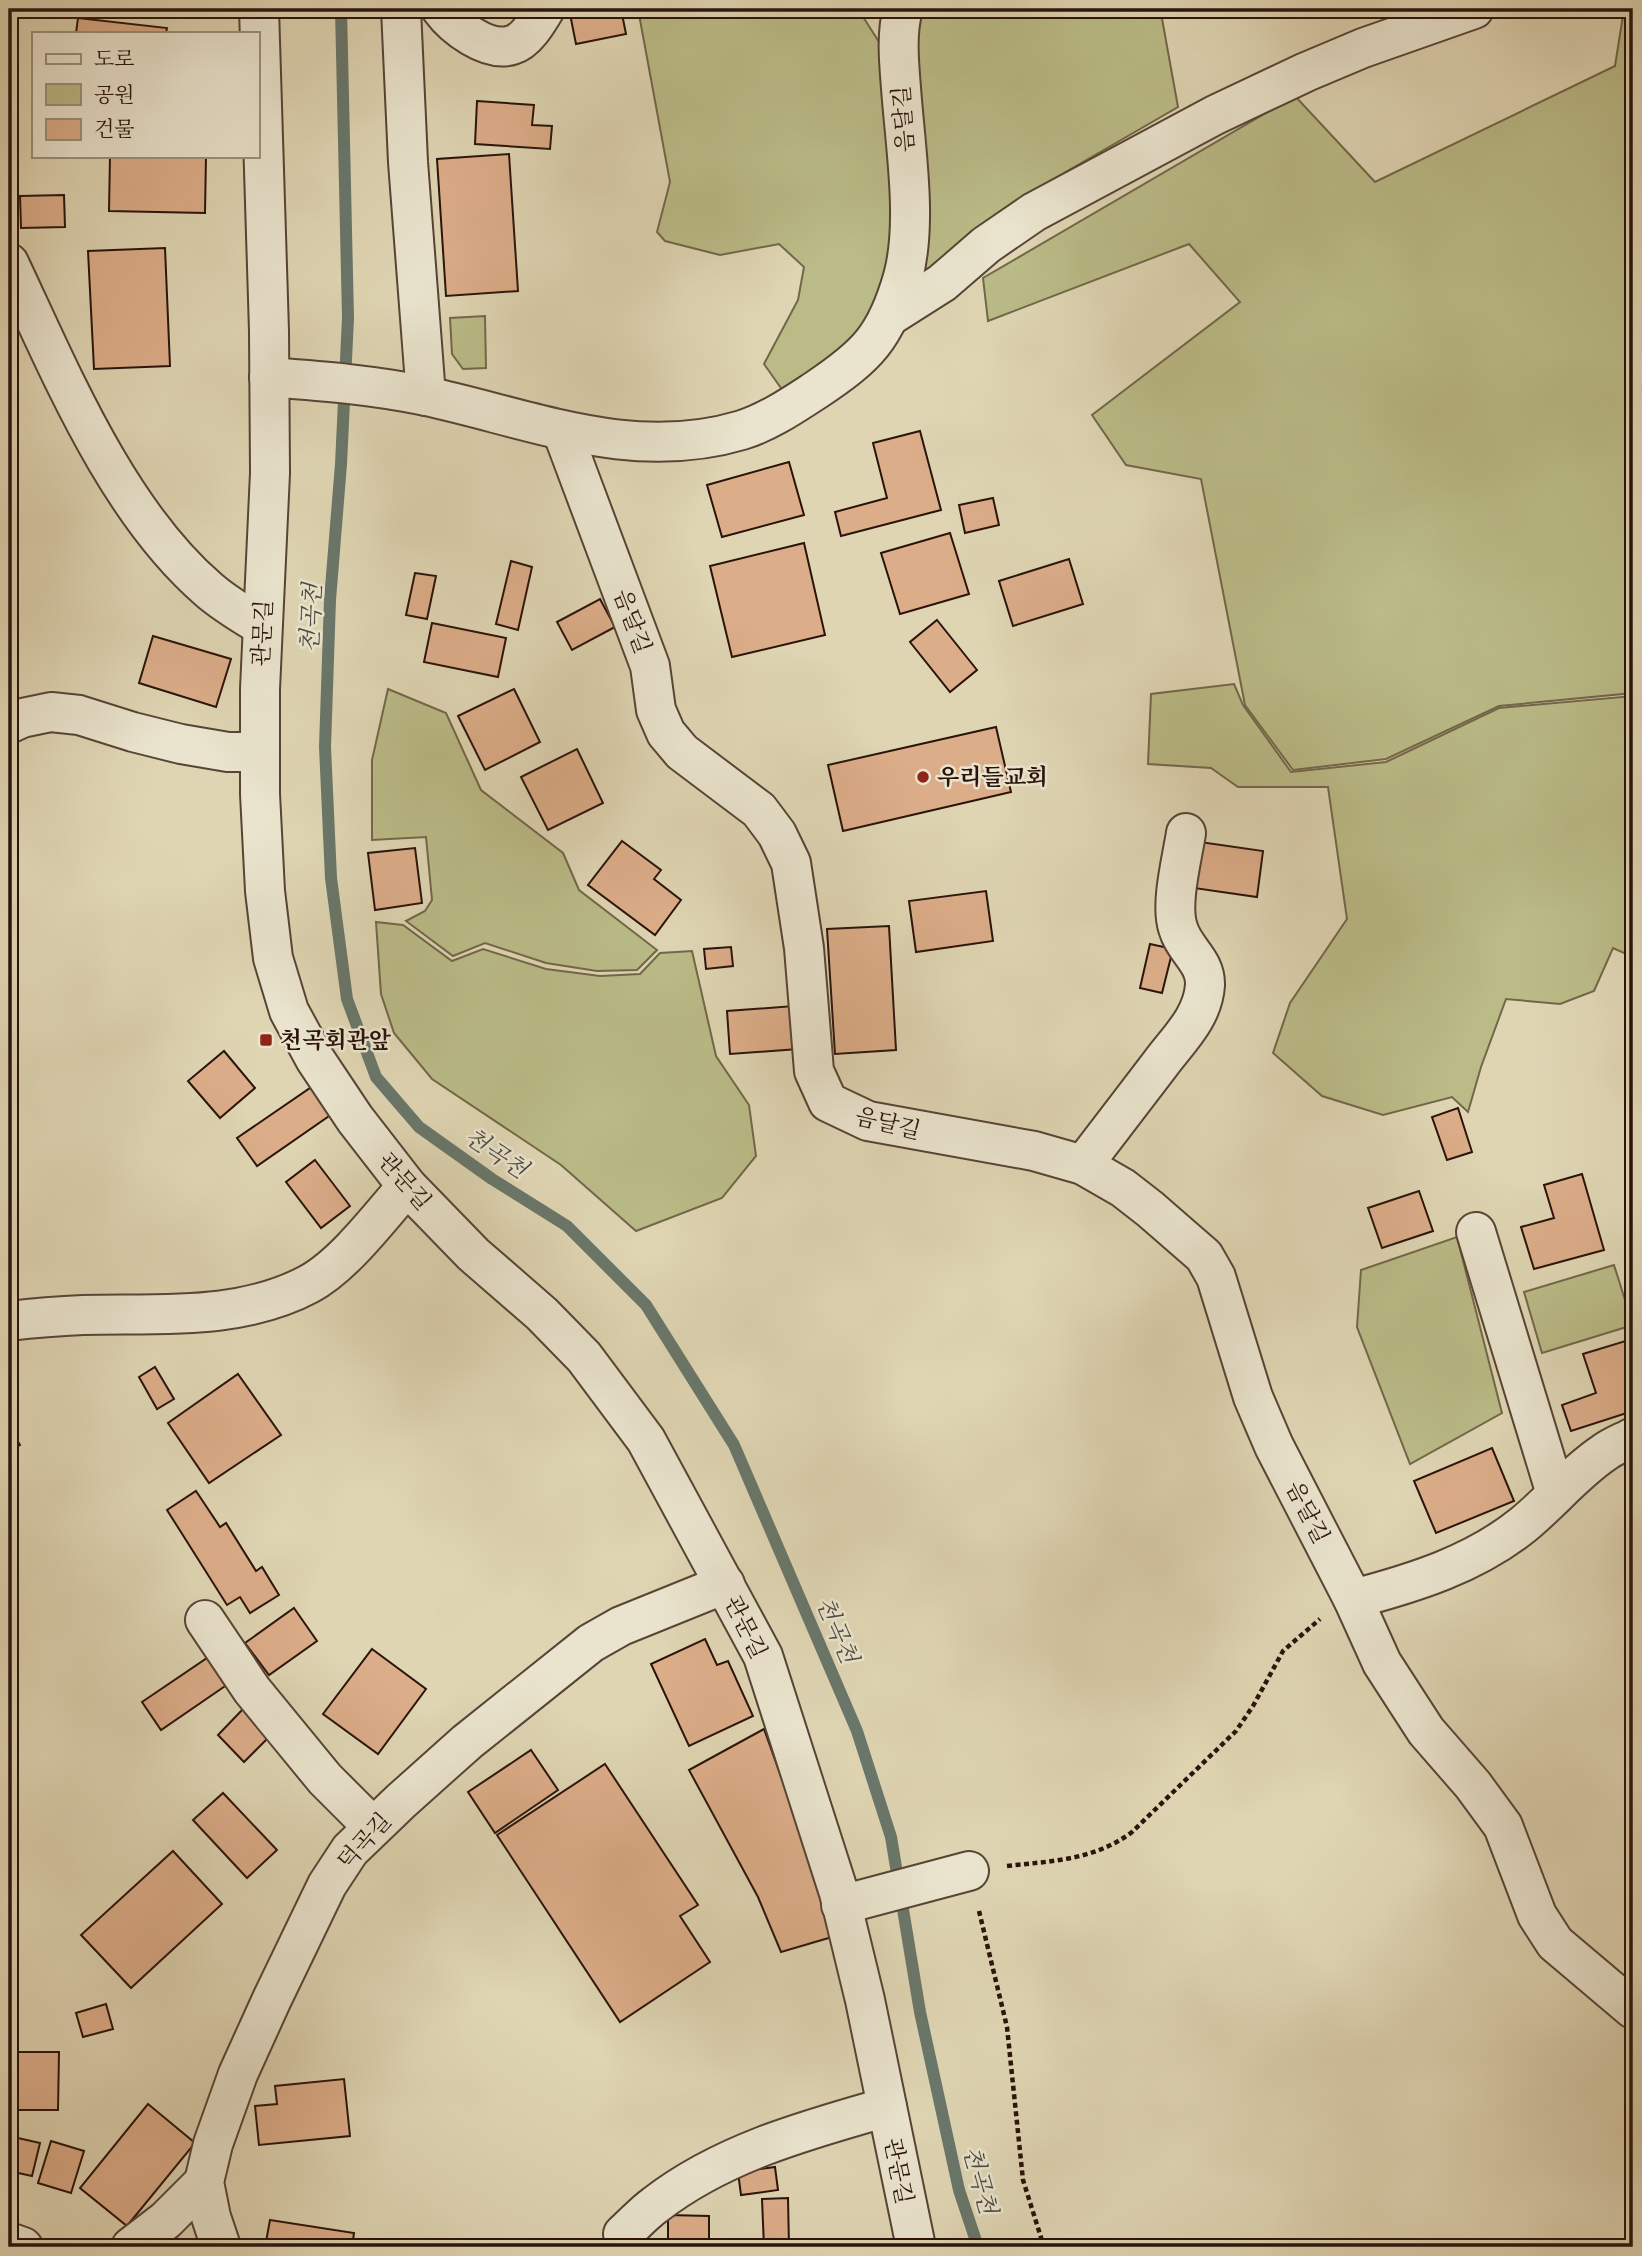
<svg xmlns="http://www.w3.org/2000/svg" width="1642" height="2256" viewBox="0 0 1642 2256" font-family="'EB Garamond','Noto Serif KR',serif">
  <style>
    .green { fill: #babb87; stroke: #726749; stroke-width: 2 }
    .lines { fill: none; stroke-linecap: round; stroke-linejoin: round }
    .stream { stroke: #69776b; stroke-width: 12 }
    .building { fill: #dcad89; stroke: #2a130b; stroke-width: 2 }
    .minor-casing { stroke: #574435; stroke-width: 42 }
    .path { stroke: #2a130b; stroke-width: 4.5; stroke-dasharray: 5 3.5; stroke-linecap: butt }
    .minor { stroke: #eae4ce; stroke-width: 38 }
    .poi-dot { fill: #8f2418; stroke: #eae4ce; stroke-width: 2.5 }
    .labels { text-anchor: middle; stroke-width: 5; stroke-linejoin: round; paint-order: stroke }
    .street-label { font-size: 23px; fill: #2a130b; stroke: #eae4ce }
    .poi-label { font-size: 23px; font-weight: bold; fill: #2a130b; stroke: #eae4ce; text-anchor: start }
    .water-label { font-size: 24px; font-style: italic; fill: #4f4d43; stroke: #eae4ce }
  </style>
  <rect width="100%" height="100%" fill="#dfd5b3"/>
  <filter id="stains"><feTurbulence type="fractalNoise" baseFrequency=".00286" numOctaves="4"/><feColorMatrix values="0 0 0 0 .2 0 0 0 0 .09 0 0 0 0 .02 0 0 0 .5 -.17"/></filter>
  <radialGradient id="worn" r=".72"><stop offset=".6" stop-color="#630" stop-opacity="0"/><stop offset="1" stop-color="#630" stop-opacity=".3"/></radialGradient>
  <g class="green">
    <polygon points="638,9 858,9 888,56 900,235 865,337 786,395 764,364 798,300 804,267 779,244 720,255 665,241 657,232 670,182"/>
    <polygon points="917,9 1162,9 1161,13 1178,107 1026,195 931,273 914,273"/>
    <polygon points="1624,9 1633,9 1633,693 1499,706 1386,759 1293,770 1245,705 1201,479 1126,465 1092,415 1240,302 1189,244 988,321 983,278 1295,96 1375,182 1615,66"/>
    <polygon points="485,316 486,368 463,369 452,354 450,318"/>
    <polygon points="1234,684 1243,705 1291,772 1386,762 1499,708 1633,696 1633,957 1613,948 1594,991 1560,1004 1506,999 1481,1067 1468,1112 1452,1097 1383,1115 1322,1096 1273,1053 1290,1003 1347,919 1328,787 1238,787 1211,768 1148,764 1151,694"/>
    <polygon points="388,689 446,713 481,790 563,853 579,890 657,950 637,970 597,971 546,963 485,943 453,956 406,921 425,911 432,900 426,837 372,840 372,760"/>
    <polygon points="376,922 403,925 452,961 483,949 546,969 600,976 640,974 660,953 692,951 716,1056 749,1105 756,1156 722,1198 636,1231 561,1165 432,1079 394,1033 381,994"/>
    <polygon points="1457,1237 1502,1413 1410,1464 1357,1327 1361,1270"/>
    <polygon points="1614,1265 1633,1325 1542,1353 1524,1292"/>
  </g>
  <g class="lines">
    <polyline class="stream" points="341,9 348,318 341,464 330,600 325,747 331,878 347,999 376,1077 419,1127 492,1179 567,1226 646,1305 734,1445 857,1731 891,1837 920,2012 959,2190 978,2247"/>
  </g>
  <g class="building">
    <polygon points="569,9 621,9 626,34 576,44"/>
    <polygon points="78,18 167,28 166,33 76,33"/>
    <polygon points="477,101 534,105 532,125 552,126 550,149 475,144"/>
    <polygon points="509,154 518,291 446,296 437,159"/>
    <polygon points="110,156 206,156 205,213 109,211"/>
    <polygon points="64,195 65,227 21,228 20,196"/>
    <polygon points="165,248 170,366 94,369 88,251"/>
    <polygon points="920,431 941,510 841,536 835,512 887,498 873,443"/>
    <polygon points="789,462 804,515 722,537 707,485"/>
    <polygon points="993,498 999,525 965,533 959,505"/>
    <polygon points="950,533 969,594 900,614 881,553"/>
    <polygon points="804,543 825,635 732,657 710,566"/>
    <polygon points="1069,559 1083,604 1013,626 999,581"/>
    <polygon points="511,561 532,567 518,630 496,624"/>
    <polygon points="415,573 436,576 427,619 406,615"/>
    <polygon points="600,599 615,627 572,650 557,622"/>
    <polygon points="937,620 977,670 950,692 910,642"/>
    <polygon points="432,623 506,638 498,677 424,662"/>
    <polygon points="153,636 231,659 216,707 139,683"/>
    <polygon points="514,689 540,742 485,770 458,716"/>
    <polygon points="996,727 1011,792 843,831 828,765"/>
    <polygon points="577,749 603,803 548,830 521,777"/>
    <polygon points="622,841 661,870 654,879 681,900 655,935 588,885"/>
    <polygon points="1193,841 1263,851 1257,897 1187,887"/>
    <polygon points="415,848 422,903 375,910 368,853"/>
    <polygon points="986,891 993,941 916,952 909,901"/>
    <polygon points="889,926 896,1050 835,1054 827,929"/>
    <polygon points="1150,944 1173,949 1162,993 1140,988"/>
    <polygon points="731,947 733,966 706,969 704,949"/>
    <polygon points="794,1006 798,1049 730,1054 727,1011"/>
    <polygon points="224,1051 255,1088 220,1118 188,1081"/>
    <polygon points="313,1086 332,1114 257,1166 237,1138"/>
    <polygon points="1458,1108 1472,1152 1447,1160 1432,1117"/>
    <polygon points="315,1160 350,1206 321,1228 286,1182"/>
    <polygon points="1582,1174 1604,1250 1534,1269 1521,1227 1554,1218 1544,1185"/>
    <polygon points="1419,1191 1433,1231 1382,1248 1368,1208"/>
    <polygon points="1632,1339 1633,1411 1571,1431 1562,1405 1596,1393 1583,1354"/>
    <polygon points="155,1367 174,1399 157,1409 139,1377"/>
    <polygon points="238,1374 281,1435 209,1483 168,1423"/>
    <polygon points="9,1427 20,1445 9,1452"/>
    <polygon points="1492,1448 1514,1501 1436,1533 1414,1481"/>
    <polygon points="196,1491 220,1527 226,1523 256,1571 262,1567 279,1595 250,1613 240,1597 227,1605 167,1510"/>
    <polygon points="294,1608 317,1641 269,1675 245,1643"/>
    <polygon points="705,1639 717,1665 728,1661 753,1716 689,1746 651,1664"/>
    <polygon points="372,1649 426,1689 378,1754 323,1714"/>
    <polygon points="213,1654 231,1682 161,1730 142,1702"/>
    <polygon points="243,1709 270,1736 244,1762 218,1735"/>
    <polygon points="764,1729 816,1874 832,1937 781,1952 758,1897 689,1770"/>
    <polygon points="531,1750 558,1790 495,1833 468,1792"/>
    <polygon points="605,1764 698,1905 680,1916 710,1962 620,2022 497,1835"/>
    <polygon points="223,1793 277,1850 247,1878 193,1820"/>
    <polygon points="173,1851 222,1904 131,1988 81,1935"/>
    <polygon points="106,2004 113,2029 83,2037 76,2013"/>
    <polygon points="9,2052 59,2052 58,2110 9,2110"/>
    <polygon points="344,2079 350,2136 259,2145 255,2106 277,2104 275,2086"/>
    <polygon points="148,2104 195,2143 127,2226 80,2188"/>
    <polygon points="9,2136 40,2143 32,2176 9,2171"/>
    <polygon points="51,2141 84,2151 71,2193 38,2183"/>
    <polygon points="775,2167 778,2190 741,2195 738,2172"/>
    <polygon points="788,2198 789,2247 764,2247 762,2199"/>
    <polygon points="668,2215 709,2216 709,2247 668,2247"/>
    <polygon points="270,2220 354,2233 352,2247 265,2247"/>
  </g>
  <g class="lines">
    <g class="minor-casing">
      <g id="minor">
        <polyline points="259,9 269,331 270,473 260,689 260,794 265,891 273,958 289,1011 315,1059 355,1119 407,1186 473,1254 542,1314 584,1357 646,1440 763,1656 839,1893 865,2000 916,2247"/>
        <polyline points="401,9 408,162 426,396"/>
        <path d="M441,9C454,27 488,53 512,45C526,41 538,21 545,9"/>
        <path d="M9,263C60,371 116,510 209,590C225,604 244,615 262,626"/>
        <polyline points="890,316 942,283 986,245 1034,212 1215,115 1306,72 1363,48 1474,9"/>
        <path d="M269,377C321,381 375,385 426,396C532,419 632,463 742,430C768,422 793,405 816,390C867,356 886,337 903,277C918,222 905,145 901,88C899,63 896,33 903,9"/>
        <polyline points="562,431 650,666 656,710 666,733 682,752 759,810 777,834 791,863 804,948 814,1071 828,1102 868,1121 1034,1151 1083,1165 1123,1188 1150,1209 1204,1256 1216,1277 1253,1397 1274,1446 1353,1599 1382,1663 1426,1731 1473,1785 1503,1826 1537,1915 1555,1943 1633,2009"/>
        <polyline points="9,724 22,718 51,712 79,715 133,732 181,744 228,752 260,752"/>
        <path d="M1083,1165C1109,1131 1135,1097 1161,1063C1179,1039 1203,1017 1205,985C1206,961 1184,950 1178,928C1170,904 1182,859 1186,833"/>
        <polyline points="1476,1232 1556,1494"/>
        <path d="M9,1321C34,1318 58,1316 83,1315C159,1313 240,1321 309,1284C344,1265 380,1217 407,1186"/>
        <path d="M1353,1599C1414,1583 1475,1564 1524,1524C1552,1501 1575,1472 1605,1452C1613,1446 1624,1442 1633,1437"/>
        <polyline points="205,1620 252,1690 325,1779 373,1827"/>
        <polyline points="841,1905 969,1871"/>
        <path d="M623,2234C634,2224 644,2213 655,2205C722,2153 806,2130 887,2107"/>
        <polyline points="9,2242 23,2247"/>
        <polyline points="131,2247 166,2220 204,2182"/>
        <polyline points="221,2247 211,2217 204,2182 213,2144 238,2074 272,1999 327,1885 350,1850 401,1801 467,1742 591,1643 621,1626 725,1584"/>
      </g>
    </g>
    <g class="path">
      <path d="M1007,1866C1052,1861 1095,1860 1132,1832L1236,1731L1253,1706L1283,1651L1320,1619"/>
      <polyline points="979,1911 1007,2027 1023,2180 1044,2247"/>
    </g>
    <use href="#minor" class="minor"/>
  </g>
  <g class="poi-dot">
    <circle cx="923" cy="777" r="7"/>
    <rect x="259" y="1033" width="14" height="14" rx="3.5"/>
  </g>
  <g class="labels">
    <g class="street-label">
      <text transform="translate(903 119) rotate(-94)" y="8">음달길</text>
      <text transform="translate(633 621) rotate(70)" y="8">음달길</text>
      <text transform="translate(262 633) rotate(-87)" y="8">관문길</text>
      <text transform="translate(888 1123) rotate(14)" y="8">음달길</text>
      <text transform="translate(405 1181) rotate(49)" y="8">관문길</text>
      <text transform="translate(1308 1512) rotate(63)" y="8">음달길</text>
      <text transform="translate(746 1627) rotate(64)" y="8">관문길</text>
      <text transform="translate(364 1841) rotate(-48)" y="8">덕곡길</text>
      <text transform="translate(899 2171) rotate(79)" y="8">관문길</text>
    </g>
    <g class="poi-label">
      <text x="937" y="785">우리들교회</text>
      <text x="280" y="1048">천곡회관앞</text>
    </g>
    <g class="water-label">
      <text transform="translate(311 618) rotate(-87)" y="8">천곡천</text>
      <text transform="translate(496 1153) rotate(34)" y="8">천곡천</text>
      <text transform="translate(837 1630) rotate(67)" y="8">천곡천</text>
      <text transform="translate(980 2180) rotate(75)" y="8">천곡천</text>
    </g>
  </g>
  <rect width="1642" height="2256" fill="none" stroke="#dfd5b3" stroke-width="35"/>
  <rect x="10" y="10" width="1621" height="2235" fill="none" stroke="#2a130b" stroke-width="3.5"/>
  <rect x="18" y="18" width="1607" height="2221" fill="none" stroke="#2a130b" stroke-width="2"/>
  <rect x="32" y="32" width="228" height="126" fill="#eae4ce" stroke="#9d9080" stroke-width="2"/>
  <rect x="46" y="54" width="35" height="10" fill="#eae4ce" stroke="#9d9080" stroke-width="2"/>
  <text x="94" y="66" font-size="21" fill="#2a130b">도로</text>
  <rect x="46" y="84" width="35" height="21" fill="#babb87" stroke="#9d9080" stroke-width="2"/>
  <text x="94" y="102" font-size="21" fill="#2a130b">공원</text>
  <rect x="46" y="119" width="35" height="21" fill="#dcad89" stroke="#9d9080" stroke-width="2"/>
  <text x="94" y="136" font-size="21" fill="#2a130b">건물</text>
  <rect width="100%" height="100%" filter="url(#stains)"/>
  <rect width="100%" height="100%" fill="url(#worn)"/>
</svg>
